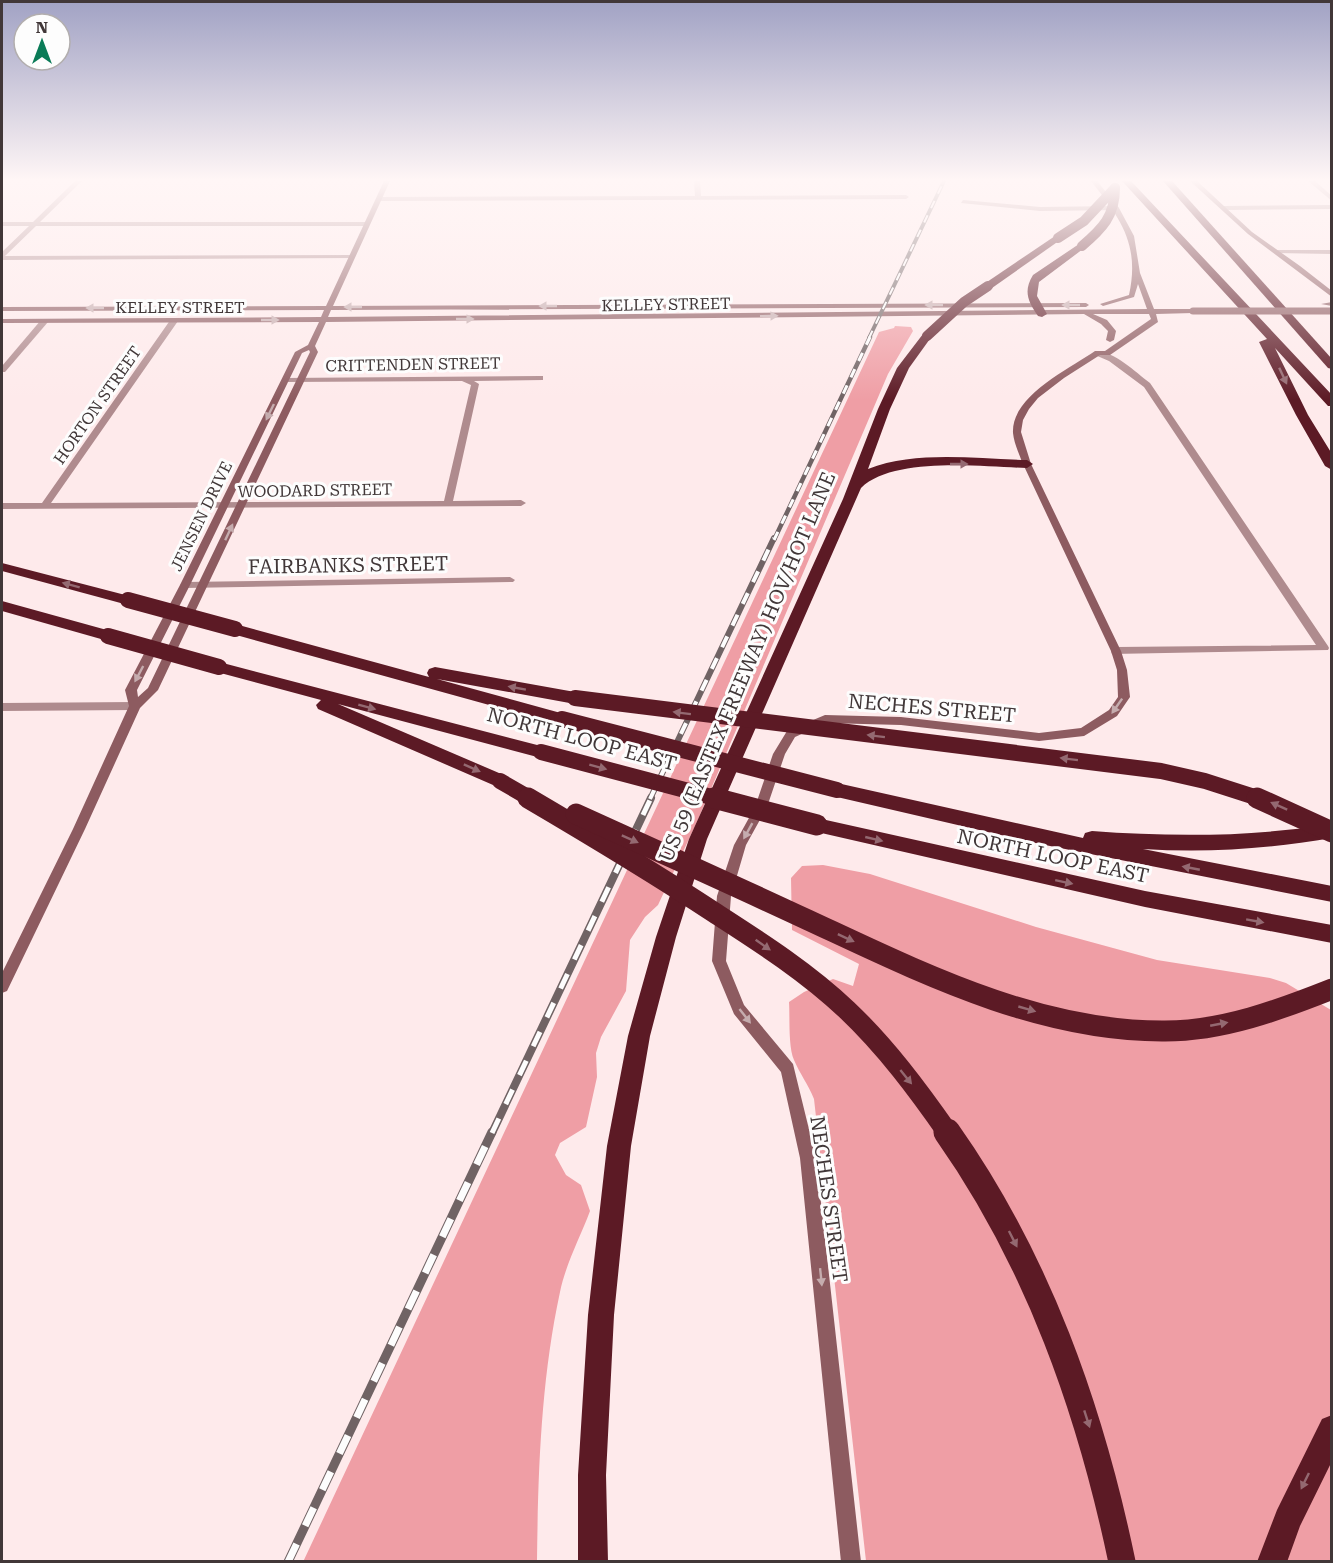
<svg xmlns="http://www.w3.org/2000/svg" width="1333" height="1563" viewBox="0 0 1333 1563" font-family="'Roboto Serif',serif">
  <style>
    .forest { fill: #ef9ea5 }
    .lines { fill: none; stroke-linecap: round; stroke-linejoin: round }
    .minor { fill: #af8b8e; fill-rule: evenodd }
    .secondary { fill: #8d5b60; fill-rule: evenodd }
    .motorway { fill: #5c1a25; fill-rule: evenodd }
    .rail-far4-casing { stroke: #706364; stroke-width: 4 }
    .rail-far3-casing { stroke: #706364; stroke-width: 4.5 }
    .rail-far2-casing { stroke: #706364; stroke-width: 6 }
    .rail-far1-casing { stroke: #706364; stroke-width: 8 }
    .rail-casing { stroke: #706364; stroke-width: 9 }
    .rail-far4 { stroke: #fdfdfd; stroke-width: 2; stroke-dasharray: 8; stroke-linecap: butt }
    .rail-far3 { stroke: #fdfdfd; stroke-width: 3; stroke-dasharray: 9; stroke-linecap: butt }
    .rail-far2 { stroke: #fdfdfd; stroke-width: 4; stroke-dasharray: 12; stroke-linecap: butt }
    .rail-far1 { stroke: #fdfdfd; stroke-width: 5; stroke-dasharray: 16; stroke-linecap: butt }
    .rail { stroke: #fdfdfd; stroke-width: 7; stroke-dasharray: 20; stroke-linecap: butt }
    .secondary-bridge { stroke: #8d5b60; stroke-width: 7 }
    .motorway-bridge-far3 { stroke: #5c1a25; stroke-width: 10 }
    .motorway-bridge-far2 { stroke: #5c1a25; stroke-width: 16 }
    .motorway-bridge-far1 { stroke: #5c1a25; stroke-width: 21 }
    .motorway-bridge { stroke: #5c1a25; stroke-width: 27 }
    .oneway { fill: #c5acae }
    .oneway2 { fill: #946971 }
    .labels { text-anchor: middle; stroke-width: 6; stroke-linejoin: round; paint-order: stroke }
    .far-street-label { font-size: 16px; fill: #413738; stroke: #fdfdfd }
    .street-label { font-size: 20px; fill: #413738; stroke: #fdfdfd }
  </style>
  <rect width="100%" height="100%" fill="#feeaeb"/>
  <g class="forest">
    <path d="M895,326L911,327L913,331L888,374L696,824L658,905L645,917L630,940L626,991L601,1037L596,1053L597,1077L586,1127L560,1143L555,1155L566,1175L581,1185L590,1211C580,1238 566,1263 560,1292C541,1380 538,1472 537,1561L303,1562L879,332L894,328Z"/>
    <path d="M823,865L870,874L1036,927L1157,960L1270,978L1286,983L1331,1010V1561H866L814,1099C808,1084 800,1074 794,1060C788,1047 790,1017 789,1002L804,992L833,979L853,986L859,964L792,930L791,878L802,866Z"/>
  </g>
  <g class="lines">
    <g class="minor">
      <polygon points="75,181 82,181 40,222 367,222 370,224 367,226 36,226 5,256 355,255 355,257 353,258 2,260 2,252 29,226 2,226 2,222 33,222"/>
      <polygon points="694,181 700,181 701,196 906,195 909,197 906,199 379,201 376,199 379,197 695,196"/>
      <polygon points="1308,181 1315,181 1332,196 1332,201"/>
      <polygon points="963,200 1040,207 1116,206 1119,208 1116,210 1040,211 961,203"/>
      <polygon points="1332,205 1332,209 1224,210 1221,208 1224,206"/>
      <polygon points="1278,250 1332,250 1332,254 1276,253 1275,252"/>
      <polygon points="171,319 178,321 51,503 444,501 471,385 462,381 286,382 283,382 283,378 540,376 543,376 543,380 474,381 479,384 453,501 521,500 526,503 521,506 2,509 2,503 42,503"/>
      <polygon points="41,320 48,322 5,372 2,372 2,366"/>
      <path d="M1095,351C1115,351 1135,372 1150,383L1328,646L1329,648L1328,650L1112,654L1111,651L1116,647L1316,645L1144,387L1109,361L1095,355Z"/>
      <polygon points="510,577 515,580 513,582 185,588 180,585 185,582"/>
      <polygon points="135,702 141,706 135,710 2,711 2,703"/>
    </g>
    <g class="secondary">
      <path d="M384,181H390L333,306L1086,303L1089,305L1086,307L331,310L328,317L1147,309L1138,284L1134,297L1103,306L1100,304L1129,295C1140,245 1121,219 1091,181H1097L1119,208L1134,236L1140,273L1154,309H1193L1197,311L1193,313L1156,314L1158,322L1110,355H1100L1064,378L1038,398L1029,409L1023,420L1021,432L1031,464L1121,651L1127,670L1130,697L1117,716L1084,736L1039,741L901,725L826,723L795,737L785,754L767,807L746,845L731,896L726,961L744,1005L793,1064L816,1158L861,1562H841L800,1158L781,1072L734,1014L712,961L717,896L734,845L755,807L773,754L787,731L825,715L901,717L1039,733L1081,728L1109,710L1118,697L1117,670L1111,651L1023,464C1019,454 1014,443 1013,433C1011,396 1069,369 1095,351H1105L1151,319L1149,314H1093L1107,320L1116,331L1114,340L1110,342L1106,340L1108,331L1101,324L1084,314L326,322L315,346L318,352L158,690L140,708L85,829L7,991L2,993V973L73,829L129,706L125,690L180,585L295,352L308,345L319,322L2,323V319L321,317L324,310L2,311V307L326,306ZM309,350L310,352L148,688L138,697L137,690L190,585L302,353Z"/>
      <polygon points="1190,181 1197,181 1252,232 1300,266 1332,291 1332,297 1248,234"/>
      <polygon points="1332,302 1332,306 1321,304"/>
    </g>
    <g class="motorway">
      <polygon points="1122,181 1131,181 1332,395 1332,406 1328,406 1275,348 1308,415 1332,454 1332,470 1325,466 1296,415 1259,342 1267,339"/>
      <polygon points="1163,181 1172,181 1332,359 1332,369 1328,368"/>
      <polygon points="1055,236 1063,238 992,288 984,288 984,284"/>
      <path d="M1079,244L1087,246L1039,282L1037,296L1047,314L1042,317L1038,316C1028,302 1023,291 1033,275Z"/>
      <path d="M927,333L932,336L909,368L890,409L868,469C916,450 976,459 1027,460L1033,464L1027,468C983,467 894,456 861,488L707,839L676,937L650,1036L631,1146L614,1315L606,1475L608,1562H578V1475L588,1315L607,1146L628,1036L656,937L689,839L843,499L878,409L897,368L923,334Z"/>
      <polygon points="2,563 133,597 136,600 128,605 2,571"/>
      <polygon points="2,601 114,632 116,636 108,641 2,611"/>
      <polygon points="235,624 429,677 427,673 429,669 435,667 575,692 581,694 583,698 581,702 575,704 437,679 568,715 571,719 568,723 562,725 229,633 227,629 229,625"/>
      <polygon points="219,662 541,746 547,747 550,752 547,757 541,758 338,704 506,776 509,781 506,786 500,788 318,709 316,705 321,700 213,671 211,667 213,663"/>
      <path d="M837,783L1083,838L1085,833L1092,831C1173,837 1251,837 1332,824V838C1269,849 1206,853 1143,849L1332,886V902L1040,844L837,797L831,795L828,790L831,785Z"/>
      <polygon points="817,818 1145,891 1332,925 1332,943 1145,907 817,832 810,830 808,825 810,820"/>
      <polygon points="1332,1415 1332,1461 1300,1526 1287,1562 1257,1562 1277,1510 1322,1419"/>
    </g>
    <g class="rail-far4-casing">
      <polyline id="rail-far4" points="869,338 944,181"/>
    </g>
    <g class="rail-far3-casing">
      <polyline id="rail-far3" points="774,540 870,337"/>
    </g>
    <g class="rail-far2-casing">
      <polyline id="rail-far2" points="650,799 774,538"/>
    </g>
    <g class="rail-far1-casing">
      <polyline id="rail-far1" points="492,1133 651,798"/>
    </g>
    <g class="rail-casing">
      <polyline id="rail" points="288,1562 492,1132"/>
    </g>
    <use href="#rail-far4" class="rail-far4"/>
    <use href="#rail-far3" class="rail-far3"/>
    <use href="#rail-far2" class="rail-far2"/>
    <use href="#rail-far1" class="rail-far1"/>
    <use href="#rail" class="rail"/>
    <polyline class="secondary-bridge" points="1193,311 1330,311"/>
    <g class="motorway-bridge-far3">
      <polyline points="1058,238 1084,221 1115,188"/>
      <path d="M1082,246C1102,229 1115,216 1115,188"/>
      <polyline points="927,336 964,302 988,286"/>
    </g>
    <g class="motorway-bridge-far2">
      <polyline points="128,600 235,629"/>
      <polyline points="108,636 219,667"/>
      <polyline points="575,698 1161,771 1205,781 1261,799"/>
      <polyline points="562,719 837,790"/>
      <polyline points="541,752 719,799"/>
      <polyline points="500,781 531,799"/>
    </g>
    <g class="motorway-bridge-far1">
      <path d="M528,798C591,835 654,873 715,913C760,942 807,972 847,1010C886,1047 918,1090 948,1133"/>
      <polyline points="714,798 817,825"/>
      <polyline points="1257,798 1332,832"/>
      <path d="M576,814C653,849 731,884 808,920C920,972 1038,1032 1165,1031C1223,1031 1279,1010 1332,989"/>
    </g>
    <path class="motorway-bridge" d="M947,1132C1038,1261 1090,1409 1122,1562"/>
  </g>
  <defs><path id="oneway-solid" d="M-6-.8H1V-3.2L6.5 0L1 3.2V.8H-6Z" transform="scale(1.5)"/></defs>
  <g class="oneway">
    <use href="#oneway-solid" transform="translate(934 305) rotate(180)"/>
    <use href="#oneway-solid" transform="translate(1071 305) rotate(180)"/>
    <use href="#oneway-solid" transform="translate(548 306) rotate(180)"/>
    <use href="#oneway-solid" transform="translate(353 307) rotate(180)"/>
    <use href="#oneway-solid" transform="translate(95 308) rotate(180)"/>
    <use href="#oneway-solid" transform="translate(769 316) rotate(-1)"/>
    <use href="#oneway-solid" transform="translate(465 319)"/>
    <use href="#oneway-solid" transform="translate(270 320)"/>
    <use href="#oneway-solid" transform="translate(270 412) rotate(116)"/>
    <use href="#oneway-solid" transform="translate(229 532) rotate(-65)"/>
    <use href="#oneway-solid" transform="translate(139 674) rotate(118)"/>
    <use href="#oneway-solid" transform="translate(1117 706) rotate(125)"/>
    <use href="#oneway-solid" transform="translate(748 831) rotate(119)"/>
    <use href="#oneway-solid" transform="translate(745 1016) rotate(52)"/>
    <use href="#oneway-solid" transform="translate(821 1277) rotate(84)"/>
  </g>
  <g class="oneway2">
    <use href="#oneway-solid" transform="translate(1283 376) rotate(65)"/>
    <use href="#oneway-solid" transform="translate(959 464)"/>
    <use href="#oneway-solid" transform="translate(71 585) rotate(-165)"/>
    <use href="#oneway-solid" transform="translate(517 688) rotate(-170)"/>
    <use href="#oneway-solid" transform="translate(367 707) rotate(15)"/>
    <use href="#oneway-solid" transform="translate(682 713) rotate(-173)"/>
    <use href="#oneway-solid" transform="translate(876 736) rotate(-173)"/>
    <use href="#oneway-solid" transform="translate(1069 759) rotate(-173)"/>
    <use href="#oneway-solid" transform="translate(598 767) rotate(15)"/>
    <use href="#oneway-solid" transform="translate(472 768) rotate(24)"/>
    <use href="#oneway-solid" transform="translate(1279 806) rotate(-156)"/>
    <use href="#oneway-solid" transform="translate(630 839) rotate(24)"/>
    <use href="#oneway-solid" transform="translate(874 839) rotate(13)"/>
    <use href="#oneway-solid" transform="translate(1191 868) rotate(-169)"/>
    <use href="#oneway-solid" transform="translate(1064 882) rotate(12)"/>
    <use href="#oneway-solid" transform="translate(1255 921) rotate(10)"/>
    <use href="#oneway-solid" transform="translate(846 938) rotate(25)"/>
    <use href="#oneway-solid" transform="translate(763 945) rotate(35)"/>
    <use href="#oneway-solid" transform="translate(1027 1009) rotate(16)"/>
    <use href="#oneway-solid" transform="translate(1219 1024) rotate(-11)"/>
    <use href="#oneway-solid" transform="translate(906 1077) rotate(51)"/>
    <use href="#oneway-solid" transform="translate(1013 1239) rotate(63)"/>
    <use href="#oneway-solid" transform="translate(1087 1419) rotate(72)"/>
    <use href="#oneway-solid" transform="translate(1305 1481) rotate(116)"/>
  </g>
  <linearGradient id="sky" x2="0" y2="1"><stop stop-color="#a1a2c4"/><stop offset="0.45" stop-color="#fff6f6"/><stop offset="1" stop-color="#fff6f6" stop-opacity="0"/></linearGradient>
  <rect width="1333" height="400" fill="url(#sky)"/>
  <g class="labels">
    <g class="far-street-label">
      <text transform="translate(666 304) rotate(-1)" y="6">KELLEY STREET</text>
      <text x="180" y="313">KELLEY STREET</text>
      <text transform="translate(413 364) rotate(-1)" y="6">CRITTENDEN STREET</text>
      <text transform="translate(97 405) rotate(-55)" y="6">HORTON STREET</text>
      <text transform="translate(315 490) rotate(-1)" y="6">WOODARD STREET</text>
      <text transform="translate(201 516) rotate(-64)" y="6">JENSEN DRIVE</text>
    </g>
    <g class="street-label">
      <text transform="translate(348 565) rotate(-1)" y="7">FAIRBANKS STREET</text>
      <text transform="translate(747 667) rotate(-67)" y="7">US 59 (EASTEX FREEWAY) HOV/HOT LANE</text>
      <text transform="translate(932 708) rotate(5)" y="7">NECHES STREET</text>
      <text transform="translate(582 739) rotate(15)" y="7">NORTH LOOP EAST</text>
      <text transform="translate(1053 856) rotate(12)" y="7">NORTH LOOP EAST</text>
      <text transform="translate(829 1199) rotate(82)" y="7">NECHES STREET</text>
    </g>
  </g>
  <rect width="1333" height="1563" fill="none" stroke="#413738" stroke-width="6"/>
  <g transform="translate(42 42)"><circle r="28" fill="#fdfdfd" stroke="#b2aeae" stroke-width="1.5"/>
  <path d="M0-4.5L10 22L0 15L-10 22Z" fill="#0a7b57"/>
  <text y="-9" font-size="16" font-weight="bold" text-anchor="middle" fill="#413738">N</text>
  </g>
</svg>
